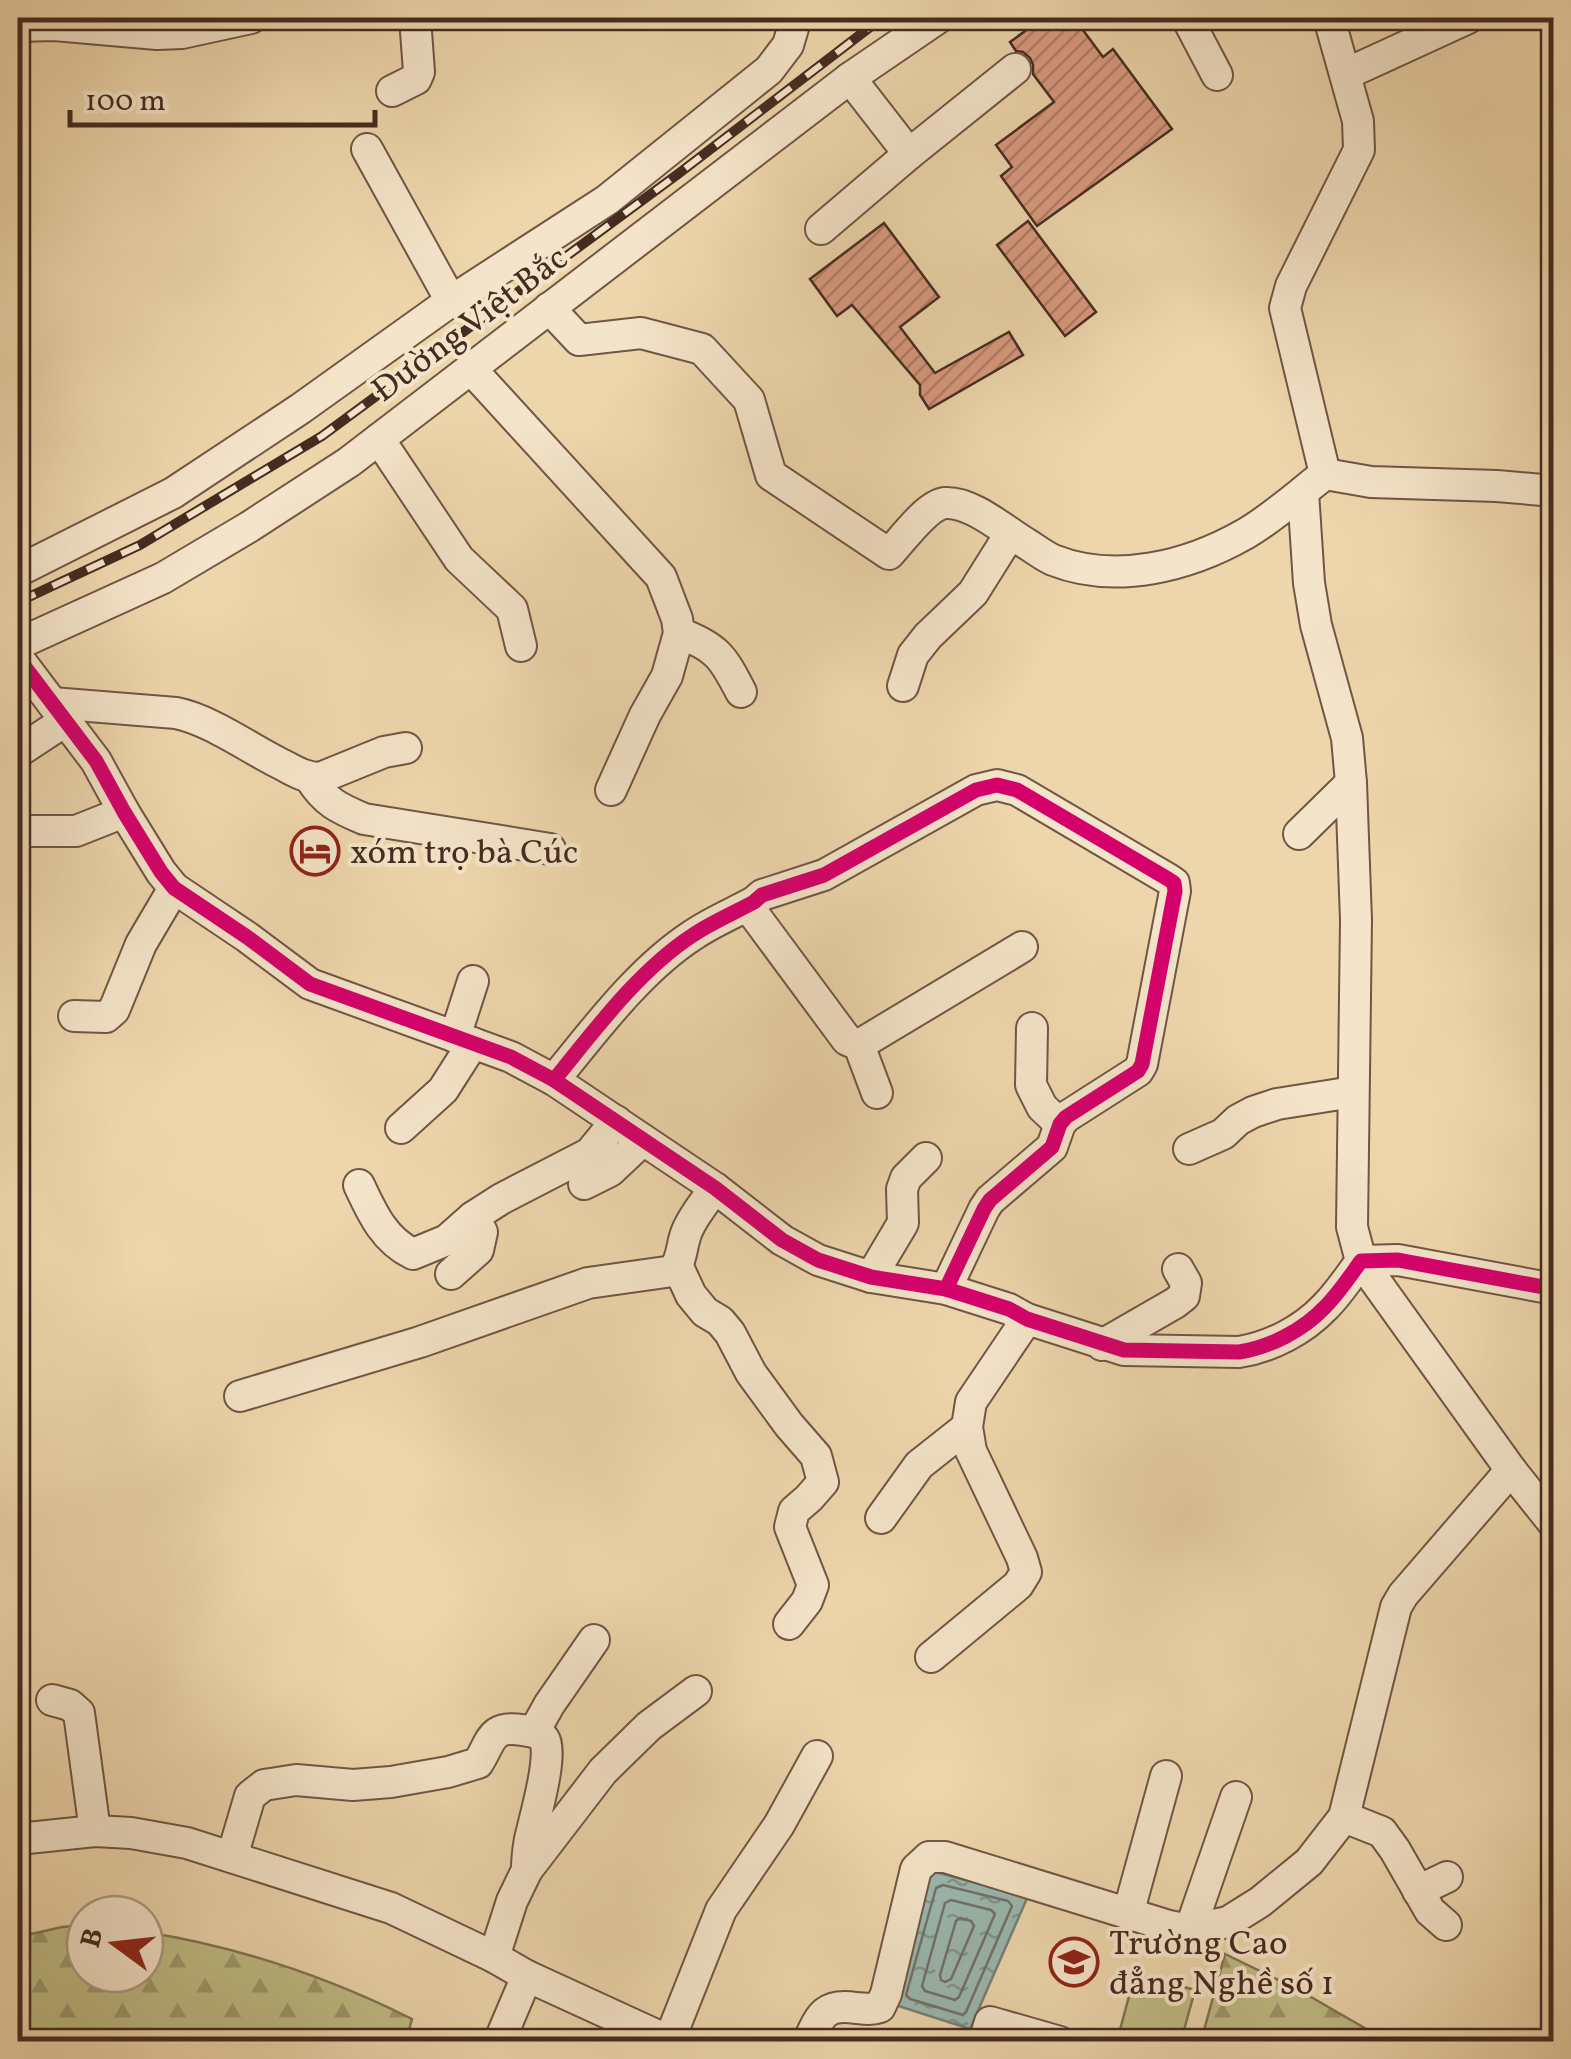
<svg xmlns="http://www.w3.org/2000/svg" width="1571" height="2059" viewBox="0 0 1571 2059" font-family="Vollkorn,serif">
  <style>
    .forest { fill: url(#forest-firs); stroke: #827453; stroke-width: 2.5 }
    .garden { fill: #bfbc85; stroke: #827453; stroke-width: 2.5 }
    .water { fill: url(#water-ripples); stroke: #788077; stroke-width: 2.5 }
    .lines { fill: none; stroke-linecap: round; stroke-linejoin: round }
    .shore { stroke: #707268; stroke-width: 2.5 }
    .building { fill: url(#building-hatch); stroke: #462b21; stroke-width: 2.5 }
    .minor-casing { stroke: #705644; stroke-width: 34 }
    .minor { stroke: #f4e4c9; stroke-width: 30 }
    .rail-casing { stroke: #462b21; stroke-width: 10 }
    .rail { stroke: #f4e4c9; stroke-width: 6; stroke-dasharray: 19; stroke-linecap: butt }
    .cycleway-casing { stroke: #f4e4c9; stroke-width: 21 }
    .cycleway { stroke: #d6006c; stroke-width: 15 }
    .labels { text-anchor: middle; stroke-width: 8; stroke-linejoin: round; paint-order: stroke }
    .street-label { font-size: 35px; fill: #462b21; stroke: #f4e4c9 }
    .poi-label { font-size: 35px; fill: #462b21; stroke: #f4e4c9; text-anchor: start }
  </style>
  <defs>
    <pattern id="forest-firs" width="22" height="20" patternUnits="userSpaceOnUse" patternTransform="scale(2.5)"><rect width="22" height="20" fill="#bfbc85"/><path d="M5 1l3.5 6h-7zM16 11l3.5 6h-7z" fill="#9d996c"/></pattern>
    <pattern id="water-ripples" width="26" height="14" patternUnits="userSpaceOnUse" patternTransform="scale(2.5)"><rect width="26" height="14" fill="#9ab8b0"/><path d="M2 4q2-2 4 0t4 0M15 11q2-2 4 0t4 0" fill="none" stroke="#7f968f"/></pattern>
    <pattern id="building-hatch" width="6" height="6" patternUnits="userSpaceOnUse" patternTransform="scale(2.5)"><rect width="6" height="6" fill="#da9a80"/><path d="M-1 1l2-2M0 6l6-6M5 7l2-2" fill="none" stroke="#b37e68"/></pattern>
  </defs>
  <rect width="100%" height="100%" fill="#eed6ac"/>
  <filter id="stains"><feTurbulence type="fractalNoise" baseFrequency=".002" numOctaves="4"/><feColorMatrix values="0 0 0 0 .2 0 0 0 0 .09 0 0 0 0 .02 0 0 0 .5 -.17"/></filter>
  <radialGradient id="worn" r=".72"><stop offset=".6" stop-color="#630" stop-opacity="0"/><stop offset="1" stop-color="#630" stop-opacity=".3"/></radialGradient>
  <g class="forest">
    <path d="M85,1925V1974H145V1932C240,1947 326,1976 412,2019L406,2041H18V1937L62,1927Z"/>
    <polygon points="1225,1954 1299,1990 1387,2041 1201,2041"/>
  </g>
  <polygon class="garden" points="1135,1974 1195,1990 1181,2041 1117,2041"/>
  <polygon class="water" points="931,1871 1028,1896 970,2029 892,2004"/>
  <g class="lines">
    <g class="shore">
      <polygon points="943,1885 1008,1901 1012,1906 966,2012 963,2015 910,1999 906,1995 936,1888"/>
      <polygon points="951,1900 991,1910 995,1914 959,1997 955,2000 925,1991 922,1986 945,1903"/>
      <polygon points="960,1918 971,1921 974,1926 951,1979 945,1982 941,1980 940,1975 956,1921"/>
    </g>
  </g>
  <g class="building">
    <polygon points="1043,18 1074,18 1103,57 1113,49 1172,129 1037,226 1001,176 1012,167 996,145 1054,102 1033,74 1033,65 1030,58 1023,52 1016,51 1010,42"/>
    <polygon points="1028,221 1096,312 1065,336 997,245"/>
    <polygon points="884,223 939,297 900,327 935,373 1009,332 1023,355 929,409 920,395 920,385 852,305 837,316 810,279"/>
  </g>
  <g class="lines">
    <g class="minor-casing">
      <g id="minor">
        <polyline points="1187,18 1217,75"/>
        <polyline points="18,26 54,25 157,34 182,33 251,18"/>
        <polyline points="1346,74 1468,18"/>
        <polyline points="850,78 909,154"/>
        <polyline points="392,91 416,79 419,72 415,18"/>
        <polyline points="367,149 451,301"/>
        <polyline points="821,229 909,154 1015,69"/>
        <path d="M549,308L579,340L641,333L702,349L749,400L771,475L889,554C902,540 927,505 945,503C971,501 1005,531 1027,544C1035,549 1044,556 1053,560C1116,585 1189,566 1245,534C1273,518 1299,494 1325,474L1371,482L1497,486L1554,491"/>
        <polyline points="471,369 661,577 677,619 679,633 667,676 645,715 611,790"/>
        <polyline points="379,439 459,559 512,609 521,646"/>
        <polyline points="1325,474 1285,308 1291,286 1359,150 1358,121 1329,18"/>
        <polyline points="1303,492 1309,583 1316,625 1347,738 1351,783 1356,920 1352,1227 1361,1261 1511,1470 1554,1524"/>
        <polyline points="18,571 173,493 300,409 451,301 607,200 769,70 788,45 796,18"/>
        <path d="M679,633C717,647 723,657 741,692"/>
        <polyline points="18,644 163,578 249,527 349,462 850,78 938,18"/>
        <path d="M18,658L96,761L124,812L161,872L174,888L247,937L310,984L511,1057L554,1080L715,1188L782,1240L818,1260L871,1277L946,1289L1009,1309L1027,1319L1124,1350L1239,1352C1271,1347 1303,1330 1325,1307C1339,1293 1350,1276 1361,1261L1398,1260L1554,1289"/>
        <polyline points="903,686 913,655 928,636 973,593 1010,534"/>
        <path d="M52,703L176,713C211,720 250,749 283,765C296,772 306,778 320,778L384,752L406,748"/>
        <polyline points="18,752 65,721"/>
        <path d="M310,778C325,802 338,808 364,819L550,849"/>
        <polyline points="18,831 76,831 124,812"/>
        <polyline points="1299,834 1351,783"/>
        <polyline points="754,902 753,913 847,1040 859,1045 877,1093"/>
        <polyline points="74,1016 106,1017 114,1010 141,944 174,888"/>
        <polyline points="1032,1028 1031,1085 1042,1107 1060,1124"/>
        <polyline points="455,1037 473,981"/>
        <polyline points="859,1045 1022,947"/>
        <path d="M554,1080C594,1031 639,970 693,935C712,922 734,913 754,902L762,895L824,875L976,790L997,785L1017,790L1168,879L1174,883L1175,891L1142,1064L1138,1071L1066,1117L1060,1124L1052,1147L990,1200L984,1209L946,1289"/>
        <polyline points="401,1128 443,1090 473,1043"/>
        <polyline points="1189,1149 1223,1134 1238,1120 1253,1112 1277,1104 1353,1092"/>
        <polyline points="584,1184 610,1171 643,1140"/>
        <path d="M359,1185C372,1213 384,1240 413,1254L447,1240L473,1217L501,1199L590,1153L616,1121"/>
        <polyline points="678,1267 691,1295 705,1312 720,1321 730,1333 751,1373 789,1425 816,1456 823,1482 809,1498 794,1511 790,1527 813,1585 807,1601 789,1624"/>
        <polyline points="451,1274 478,1250 482,1232 473,1217"/>
        <polyline points="871,1277 903,1223 902,1189 906,1178 926,1158"/>
        <polyline points="1102,1345 1175,1303 1184,1296 1186,1283 1178,1269"/>
        <path d="M240,1396L420,1342L588,1283L673,1271C683,1259 681,1245 687,1231C693,1216 705,1202 715,1188"/>
        <polyline points="881,1518 919,1465 967,1427"/>
        <polyline points="931,1657 1018,1585 1026,1572 1022,1558 971,1451 967,1427 971,1402 1027,1319"/>
        <polyline points="52,1700 70,1705 79,1713 95,1831"/>
        <polyline points="534,1732 549,1705 594,1640"/>
        <polyline points="1344,1817 1382,1832 1395,1850 1430,1911 1446,1925"/>
        <polyline points="18,1839 95,1831 131,1833 187,1843 391,1908 494,1957 527,1976 671,2042"/>
        <path d="M232,1857L250,1796L264,1785L296,1780L353,1785L391,1782L448,1772L478,1763C492,1741 490,1725 522,1730C529,1731 539,1732 544,1739C554,1753 534,1821 530,1839C528,1850 527,1860 527,1870"/>
        <polyline points="1418,1891 1447,1877"/>
        <polyline points="1128,1914 1166,1776"/>
        <polyline points="1190,1930 1236,1797"/>
        <polyline points="494,1957 512,1901 527,1870 603,1771 649,1726 696,1691"/>
        <polyline points="669,2041 721,1910 779,1825 817,1756"/>
        <polyline points="499,2042 527,1976"/>
        <path d="M808,2042C820,2016 824,2003 856,2008C865,2009 871,2010 880,2007L886,1994L916,1869L929,1857H945L1169,1926L1190,1930L1228,1922L1260,1902L1309,1862L1344,1817L1396,1607L1403,1595L1511,1470"/>
        <polyline points="984,2042 990,2022 1060,2042"/>
      </g>
    </g>
    <use href="#minor" class="minor"/>
    <g class="rail-casing">
      <polyline id="rail" points="18,602 140,545 322,436 678,174 882,18"/>
    </g>
    <use href="#rail" class="rail"/>
    <g class="cycleway-casing">
      <g id="cycleway">
        <path d="M18,658L96,761L124,812L161,872L174,888L247,937L310,984L511,1057L554,1080L715,1188L782,1240L818,1260L871,1277L946,1289L1009,1309L1027,1319L1124,1350L1239,1352C1271,1347 1303,1330 1325,1307C1339,1293 1350,1276 1361,1261L1398,1260L1554,1289"/>
        <path d="M554,1080C594,1031 639,970 693,935C712,922 734,913 754,902L762,895L824,875L976,790L997,785L1017,790L1168,879L1174,883L1175,891L1142,1064L1138,1071L1066,1117L1060,1124L1052,1147L990,1200L984,1209L946,1289"/>
      </g>
    </g>
    <use href="#cycleway" class="cycleway"/>
  </g>
  <defs>
    <g id="hotel-ring" transform="scale(2.5)"><circle r="9.5" fill="#f4e4c9" stroke="#8f2418" stroke-width="1.5"/><path d="M-6-4.5h1.5V1H6V5H4.5V3h-9V5H-6ZM-4 0a1.8 1.8 0 1 1 3.6 0ZM.5 0V-2.5h3Q6-2.5 6 0Z" fill="#8f2418"/></g>
    <g id="university-ring" transform="scale(2.5)"><circle r="9.5" fill="#f4e4c9" stroke="#8f2418" stroke-width="1.5"/><path d="M0-5L7-2L0 1L-7-2ZM-4 1L0 2.5L4 1V4Q0 6-4 4Z" fill="#8f2418"/></g>
  </defs>
  <g fill-rule="evenodd">
    <use href="#hotel-ring" x="315" y="851"/>
    <use href="#university-ring" x="1074" y="1962"/>
  </g>
  <g class="labels">
    <g class="street-label">
      <text transform="translate(469 323) rotate(-37)" y="12">Đường Việt Bắc</text>
    </g>
    <g class="poi-label">
      <text x="350" y="863">xóm trọ bà Cúc</text>
      <text x="1109" y="1954">Trường Cao<tspan x="1109" dy="40">đẳng Nghề số 1</tspan></text>
    </g>
  </g>
  <rect width="1571" height="2059" fill="none" stroke="#eed6ac" stroke-width="60"/>
  <rect x="20" y="20" width="1531" height="2019" fill="none" stroke="#462b21" stroke-width="5"/>
  <rect x="30" y="30" width="1511" height="1999" fill="none" stroke="#462b21" stroke-width="2.5"/>
  <g transform="translate(115 1944) rotate(285)"><circle r="48" fill="#f4e4c9" stroke="#ae9a86" stroke-width="2.5"/>
  <path d="M0-8L18 38L0 25L-18 38Z" fill="#8f2418"/>
  <text y="-15" font-size="28" font-weight="bold" text-anchor="middle" fill="#462b21">B</text>
  </g>
  <path d="M70 110v15h305v-15" fill="none" stroke="#462b21" stroke-width="5"/>
  <text x="85" y="110" font-size="30" fill="#462b21" stroke="#f4e4c9" stroke-width="8" paint-order="stroke">100 m</text>
  <rect width="100%" height="100%" filter="url(#stains)"/>
  <rect width="100%" height="100%" fill="url(#worn)"/>
</svg>
